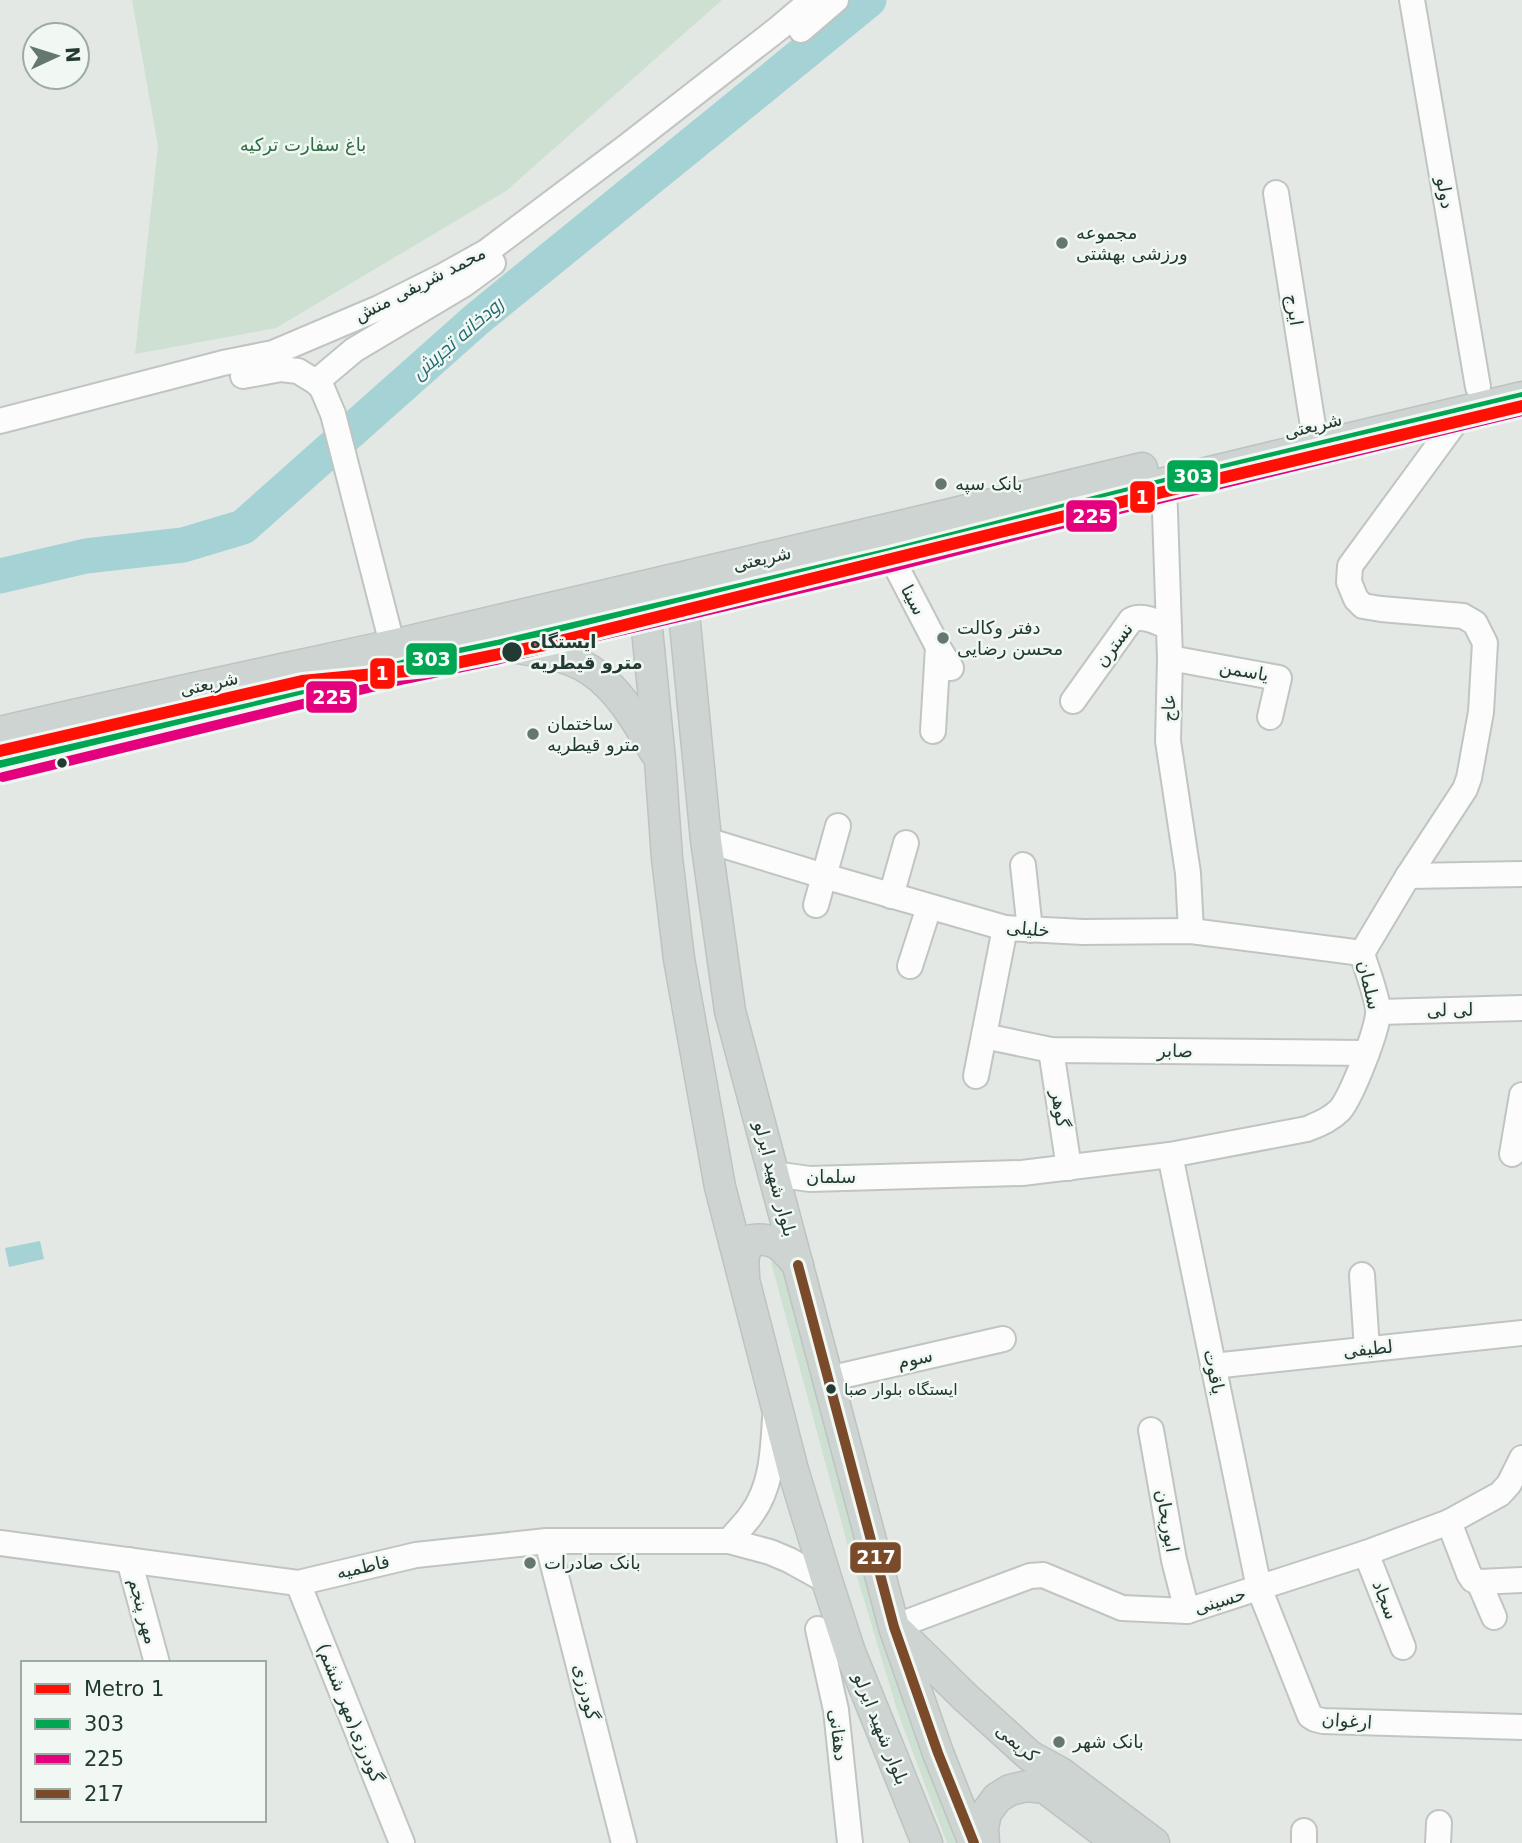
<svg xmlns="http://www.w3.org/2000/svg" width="1522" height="1843" viewBox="0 0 1522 1843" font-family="'DejaVu Sans',Cairo,sans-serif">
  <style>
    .green { fill: #cde0d1 }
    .water { fill: #a5d2d4 }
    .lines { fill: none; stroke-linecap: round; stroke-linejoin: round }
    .river { stroke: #a5d2d4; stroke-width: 35 }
    .minor-casing { stroke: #c0c5c2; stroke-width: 28 }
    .major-casing { stroke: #bcc4c1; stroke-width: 33 }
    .minor { stroke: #fbfcfb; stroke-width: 24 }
    .major { stroke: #ced4d1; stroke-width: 30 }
    .bus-1-casing { stroke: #f1f7f3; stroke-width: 16 }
    .bus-2-casing { stroke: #f1f7f3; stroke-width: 16 }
    .bus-3-casing { stroke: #f1f7f3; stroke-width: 16 }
    .bus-1 { stroke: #00a651; stroke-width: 10 }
    .bus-2 { stroke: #e5007d; stroke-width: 10 }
    .bus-3 { stroke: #7a4b2a; stroke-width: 10 }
    .metro-1-casing { stroke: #f1f7f3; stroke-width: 18 }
    .metro-1 { stroke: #ff0f04; stroke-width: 12 }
    .poi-dot { fill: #667770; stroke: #f1f7f3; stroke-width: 2.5 }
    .stop-dot { fill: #223a31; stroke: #f1f7f3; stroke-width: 2.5 }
    .labels { text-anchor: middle; stroke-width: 5; stroke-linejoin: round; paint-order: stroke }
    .bus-label { font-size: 16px; fill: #223a31; stroke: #f1f7f3; text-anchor: start }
    .park-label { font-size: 18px; fill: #2f6e41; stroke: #f1f7f3 }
    .street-label { font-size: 18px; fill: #223a31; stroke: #f1f7f3 }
    .poi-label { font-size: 18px; fill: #223a31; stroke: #f1f7f3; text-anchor: start }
    .stop-label { font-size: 18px; font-weight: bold; fill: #223a31; stroke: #f1f7f3; text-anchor: start }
    .water-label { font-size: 19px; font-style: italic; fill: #206c72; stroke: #f1f7f3 }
    .line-badge { stroke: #f1f7f3; stroke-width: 2.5 }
    .badge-label { font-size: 19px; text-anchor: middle; font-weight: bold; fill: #fff }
  </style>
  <rect width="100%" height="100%" fill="#e3e8e5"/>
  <g class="green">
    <polygon points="132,0 722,0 506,191 276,328 135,354 158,146"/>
    <polygon points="782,1254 899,1685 956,1843 947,1843 898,1713 849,1550 771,1262"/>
  </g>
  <polygon class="water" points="40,1241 44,1259 9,1267 5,1248"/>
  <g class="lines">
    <polyline class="river" points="0,576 86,556 183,545 243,527 477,319 869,0"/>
    <g class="minor-casing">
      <g id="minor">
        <polyline points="1412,0 1478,387"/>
        <polyline points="801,30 836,0"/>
        <polyline points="1276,193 1313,426"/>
        <polyline points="243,376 281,369 298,371 316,382 322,388 333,414 390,636 397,644"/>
        <polyline points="316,382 354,350 463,285 493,263"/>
        <polyline points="0,421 223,363 273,353 379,308 443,276 486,252 626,147 779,28 812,0"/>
        <polyline points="1164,483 1170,658 1168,741 1188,873 1191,931"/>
        <polyline points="889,553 938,647 951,668"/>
        <polyline points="1170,658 1279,678 1270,717"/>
        <path d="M1073,701L1131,620C1143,614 1157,622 1169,627"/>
        <polyline points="933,731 938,647"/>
        <polyline points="706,840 824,876 1005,928 1083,932 1191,931 1362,953"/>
        <polyline points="1023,865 1030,930"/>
        <polyline points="1408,876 1522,874"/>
        <polyline points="891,896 906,843"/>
        <polyline points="816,905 838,826"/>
        <polyline points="910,966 929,907"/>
        <polyline points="1379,1012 1522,1008"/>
        <polyline points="984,1036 1051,1050 1367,1053"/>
        <polyline points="1051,1050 1069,1168"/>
        <polyline points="976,1076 1005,928"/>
        <polyline points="1512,1154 1522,1095"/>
        <polyline points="1170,1155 1259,1588 1310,1716 1315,1719 1323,1721 1522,1727"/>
        <path d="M773,1174L810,1179L1022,1173L1170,1155L1307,1129C1319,1124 1330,1120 1340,1110C1351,1097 1380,1026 1378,1010C1377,995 1366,968 1362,953L1408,876L1465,789L1469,778L1481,712L1485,643L1475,623L1463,616L1381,609L1363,606L1356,599L1349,582L1350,566L1465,409"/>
        <polyline points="1362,1275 1367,1349"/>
        <polyline points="1213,1366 1522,1333"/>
        <polyline points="828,1379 1003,1339"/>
        <polyline points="1151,1430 1174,1560 1187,1611"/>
        <polyline points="1449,1522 1469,1574 1473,1580 1479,1582 1522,1580"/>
        <polyline points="547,1541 624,1843"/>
        <path d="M729,1541C736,1532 745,1524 751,1515C772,1487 773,1451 775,1418"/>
        <polyline points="0,1543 298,1583 416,1555 547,1541 729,1541 770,1552 789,1560 827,1581"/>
        <polyline points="1366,1553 1403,1647"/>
        <polyline points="129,1560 157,1663"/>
        <polyline points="1479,1582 1494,1617"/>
        <polyline points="298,1583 402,1843"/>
        <polyline points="894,1627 1030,1576 1043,1575 1122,1608 1187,1611 1366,1553 1449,1522 1500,1494 1509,1484 1522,1458"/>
        <polyline points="818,1629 836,1710 850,1843"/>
        <polyline points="1304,1843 1304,1831"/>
        <polyline points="1438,1843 1439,1823"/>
      </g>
    </g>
    <g class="major-casing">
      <g id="major">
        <polyline points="678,584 684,613 706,840 730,1011 894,1627 938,1753 974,1843"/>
        <polyline points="641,590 645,609 660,760 667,858 679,959 720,1187 793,1470 827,1581 850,1652 927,1843"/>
        <path d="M511,647C538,651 567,655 590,670C620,690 638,723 655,752"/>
        <path d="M0,732C132,701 265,673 397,644C646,587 894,528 1142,468"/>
        <polyline points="0,763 177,721 402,665 497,645 889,553 1164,483 1522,397"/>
        <path d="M744,1275C743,1260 742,1252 752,1240C776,1237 784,1248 798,1265"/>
        <polyline points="899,1632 965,1697 1030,1756 1061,1773 1154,1843"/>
        <polyline points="984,1843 983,1828 986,1813 997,1798 1010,1790 1027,1786 1045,1788 1118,1843"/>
      </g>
    </g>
    <use href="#minor" class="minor"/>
    <use href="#major" class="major"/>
    <g class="bus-1-casing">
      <polyline id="bus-1" points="0,763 402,665 497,645 889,553 1164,483 1522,397"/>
    </g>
    <g class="bus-2-casing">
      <polyline id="bus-2" points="3,777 405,679 500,659 892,567 1167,497 1522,411"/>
    </g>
    <g class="bus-3-casing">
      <polyline id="bus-3" points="798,1265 894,1627 938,1753 974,1843"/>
    </g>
    <use href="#bus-1" class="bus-1"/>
    <use href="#bus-2" class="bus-2"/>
    <use href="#bus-3" class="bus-3"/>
    <g class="metro-1-casing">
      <polyline id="metro-1" points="0,751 302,681 427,669 544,645 1146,496 1522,406"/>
    </g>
    <use href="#metro-1" class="metro-1"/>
  </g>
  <g class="poi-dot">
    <circle cx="1062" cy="243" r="7"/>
    <circle cx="941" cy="484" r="7"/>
    <circle cx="943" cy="638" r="7"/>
    <circle cx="533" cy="734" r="7"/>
    <circle cx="530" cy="1563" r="7"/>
    <circle cx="1059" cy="1742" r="7"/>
  </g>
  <g class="stop-dot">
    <circle cx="512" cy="652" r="11"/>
    <circle cx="62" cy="763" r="6"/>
    <circle cx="831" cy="1389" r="6"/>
  </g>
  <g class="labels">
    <g class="bus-label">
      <text x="844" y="1395">ایستگاه بلوار صبا</text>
    </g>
    <g class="park-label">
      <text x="303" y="151">باغ سفارت ترکیه</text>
    </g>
    <g class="street-label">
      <text transform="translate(1445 193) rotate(80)" y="6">دولو</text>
      <text transform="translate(420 284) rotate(-27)" y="6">محمد شریفی منش</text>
      <text transform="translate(1294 310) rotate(81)" y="6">ایرج</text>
      <text transform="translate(1313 426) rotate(-14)" y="6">شریعتی</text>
      <text transform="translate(762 559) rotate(-13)" y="6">شریعتی</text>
      <text transform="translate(913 600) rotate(62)" y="6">سینا</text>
      <text transform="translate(1114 645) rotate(-53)" y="6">نسترن</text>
      <text transform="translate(1244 671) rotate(10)" y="6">یاسمن</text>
      <text transform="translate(209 684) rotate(-12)" y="6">شریعتی</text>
      <text transform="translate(1169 708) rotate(-89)" y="6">عاج</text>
      <text transform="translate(1028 929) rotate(5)" y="6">خلیلی</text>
      <text transform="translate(1369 985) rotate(77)" y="6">سلمان</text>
      <text transform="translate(1450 1010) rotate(-1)" y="6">لی لی</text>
      <text transform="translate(1175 1051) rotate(1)" y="6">صابر</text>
      <text transform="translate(1060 1109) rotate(81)" y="6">گوهر</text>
      <text x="831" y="1183">سلمان</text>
      <text transform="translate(775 1179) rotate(75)" y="6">بلوار شهید ایرلو</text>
      <text transform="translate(1368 1349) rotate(-6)" y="6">لطیفی</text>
      <text transform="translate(915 1359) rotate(-13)" y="6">سوم</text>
      <text transform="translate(1214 1372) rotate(78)" y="6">یاقوت</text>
      <text transform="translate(1167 1521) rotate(80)" y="6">ابوریحان</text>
      <text transform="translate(363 1567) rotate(-13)" y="6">فاطمیه</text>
      <text transform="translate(1385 1600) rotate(69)" y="6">سجاد</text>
      <text transform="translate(1220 1601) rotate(-17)" y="6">حسینی</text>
      <text transform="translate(143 1611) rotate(75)" y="6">مهر پنجم</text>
      <text transform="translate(586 1692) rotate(76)" y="6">گودرزی</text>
      <text transform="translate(350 1713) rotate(68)" y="6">گودرزی(مهر ششم)</text>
      <text transform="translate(1347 1721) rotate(4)" y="6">ارغوان</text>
      <text transform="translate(881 1729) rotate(68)" y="6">بلوار شهید ایرلو</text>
      <text transform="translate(838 1735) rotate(83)" y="6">دهقانی</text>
      <text transform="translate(1017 1743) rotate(39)" y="6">کریمی</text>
    </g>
    <g class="poi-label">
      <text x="1076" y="239">مجموعه<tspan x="1076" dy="21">ورزشی بهشتی</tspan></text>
      <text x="955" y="490">بانک سپه</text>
      <text x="957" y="634">دفتر وکالت<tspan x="957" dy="21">محسن رضایی</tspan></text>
      <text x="547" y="730">ساختمان<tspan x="547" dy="21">مترو قیطریه</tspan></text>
      <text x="544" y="1569">بانک صادرات</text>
      <text x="1073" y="1748">بانک شهر</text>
    </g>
    <g class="stop-label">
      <text x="530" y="648">ایستگاه<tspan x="530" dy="21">مترو قیطریه</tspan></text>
    </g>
    <g class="water-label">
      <text transform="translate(457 338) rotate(-41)" y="7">رودخانه تجریش</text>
    </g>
  </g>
  <g class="line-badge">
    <rect x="1166" y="459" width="53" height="34" rx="7" fill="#00a651"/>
    <rect x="1129" y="480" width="27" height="34" rx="7" fill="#ff0f04"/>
    <rect x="1065" y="499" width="53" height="34" rx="7" fill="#e5007d"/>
    <rect x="405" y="642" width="53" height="34" rx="7" fill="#00a651"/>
    <rect x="369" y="657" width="27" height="33" rx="7" fill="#ff0f04"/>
    <rect x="305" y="680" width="53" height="34" rx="7" fill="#e5007d"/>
    <rect x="849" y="1541" width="53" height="33" rx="7" fill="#7a4b2a"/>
  </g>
  <g class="badge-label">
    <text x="1193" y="483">303</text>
    <text x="1142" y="504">1</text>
    <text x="1092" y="523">225</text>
    <text x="431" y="666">303</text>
    <text x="382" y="680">1</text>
    <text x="332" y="704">225</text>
    <text x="876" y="1564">217</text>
  </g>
  <rect x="21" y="1661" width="245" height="161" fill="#f1f7f3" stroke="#9eaba5" stroke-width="2"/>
  <rect x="35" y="1684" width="35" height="10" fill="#ff0f04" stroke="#9eaba5" stroke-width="2"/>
  <text x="84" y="1696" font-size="21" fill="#223a31">Metro 1</text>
  <rect x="35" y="1719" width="35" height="10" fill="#00a651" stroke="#9eaba5" stroke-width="2"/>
  <text x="84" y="1731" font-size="21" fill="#223a31">303</text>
  <rect x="35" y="1754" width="35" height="10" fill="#e5007d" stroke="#9eaba5" stroke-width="2"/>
  <text x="84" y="1766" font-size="21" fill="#223a31">225</text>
  <rect x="35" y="1789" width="35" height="10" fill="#7a4b2a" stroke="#9eaba5" stroke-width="2"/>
  <text x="84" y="1801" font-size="21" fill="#223a31">217</text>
  <g transform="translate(56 56) rotate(86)"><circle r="33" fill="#f1f7f3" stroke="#9eaba5" stroke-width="2"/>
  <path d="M0-5L12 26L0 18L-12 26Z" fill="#667770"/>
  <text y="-10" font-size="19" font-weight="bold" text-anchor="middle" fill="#223a31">N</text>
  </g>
</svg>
